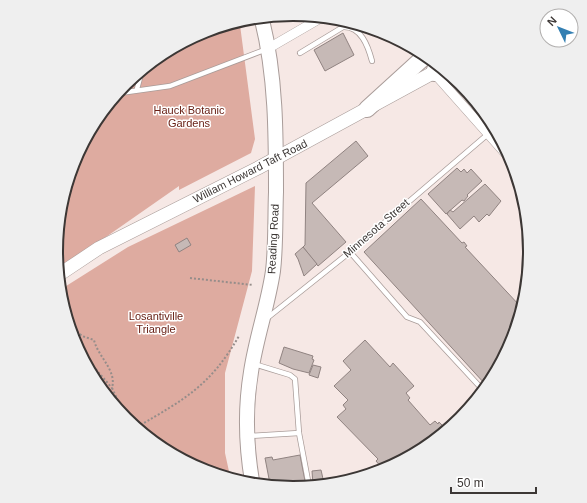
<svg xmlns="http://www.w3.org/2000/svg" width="587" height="503" viewBox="0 0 587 503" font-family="Arial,sans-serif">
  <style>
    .green { fill: #deaba0 }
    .building { fill: #c6b9b6; stroke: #908381 }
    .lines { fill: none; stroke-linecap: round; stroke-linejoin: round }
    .lane-casing { stroke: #a99c99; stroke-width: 6 }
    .street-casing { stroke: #a99c99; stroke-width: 10 }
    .secondary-casing { stroke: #a99c99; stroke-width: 14 }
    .primary-casing { stroke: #a99c99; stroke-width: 16 }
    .highway-casing { stroke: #a99c99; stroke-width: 18 }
    .path { stroke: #968d8a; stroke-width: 2; stroke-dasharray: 2 2; stroke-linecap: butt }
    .lane { stroke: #fff; stroke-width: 4.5 }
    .street { stroke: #fff; stroke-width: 9 }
    .secondary { stroke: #fff; stroke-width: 13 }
    .primary { stroke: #fff; stroke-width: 14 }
    .highway { stroke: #fff; stroke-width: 16 }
    .labels { text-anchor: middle; stroke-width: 3; stroke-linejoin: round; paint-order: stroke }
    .park-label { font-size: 11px; fill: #692116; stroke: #fff }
    .street-label { font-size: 11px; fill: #3c3735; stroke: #fff }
    .rim { fill: none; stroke: #3c3735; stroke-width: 2 }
  </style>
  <rect width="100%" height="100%" fill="#f6e8e5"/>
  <g class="green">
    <polygon points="240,25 255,139 251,153 179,190 179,186 60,269 56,251 74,160 126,83 197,36 198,38 213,30"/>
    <polygon points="255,186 252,271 225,373 225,453 230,476 202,471 125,419 74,342 63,288 128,247"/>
  </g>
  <g class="building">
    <polygon points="343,33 354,55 325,71 314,50"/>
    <polygon points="356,141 368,156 312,203 346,242 318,266 303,247 305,245 306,183"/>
    <polygon points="457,168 461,172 464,169 467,173 471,169 482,181 467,195 468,196 464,201 462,200 446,214 428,194"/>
    <polygon points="485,184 501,201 489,216 487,214 479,222 474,216 460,229 447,214 450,210 453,212"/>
    <polygon points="421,199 462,243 464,242 467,246 465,247 520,306 513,343 485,384 364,252"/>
    <polygon points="187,238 191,245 179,252 175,245"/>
    <polygon points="303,247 317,264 304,276 298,259 295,254"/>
    <polygon points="365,340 390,367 393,363 414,386 406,393 410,398 408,400 430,425 435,421 438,424 439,422 446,429 381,472 379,470 382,468 376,461 378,459 337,417 346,409 343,405 348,400 334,386 351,370 343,361"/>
    <polygon points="284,347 313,356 312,359 314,360 309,373 293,369 279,363"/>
    <polygon points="313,365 321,367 318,378 309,375"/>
    <polygon points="300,455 306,486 293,489 270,484 265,458 272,457 273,460"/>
    <polygon points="321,470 324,483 313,485 312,471"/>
  </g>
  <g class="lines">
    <g class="lane-casing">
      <g id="lane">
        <path d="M300,53L343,27C361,26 368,46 372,61"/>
        <polyline points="137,89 141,74"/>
        <polyline points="120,93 170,86 267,49"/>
        <polyline points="350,252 407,317 420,322 482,389"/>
        <polyline points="266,319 350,252 488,134"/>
        <polyline points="254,364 290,375 295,379 299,433 309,486"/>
        <polyline points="249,436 299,433"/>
      </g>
    </g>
    <g class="street-casing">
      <g id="street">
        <polyline points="269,48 319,19"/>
        <polyline points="434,73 513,162"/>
      </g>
    </g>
    <g class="secondary-casing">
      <polyline id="secondary" points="60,274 99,248 258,168 440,69"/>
    </g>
    <g class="primary-casing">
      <path id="primary" d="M252,481C246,445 245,408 251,372C256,338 268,305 273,271C276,245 275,218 276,192C276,135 276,76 262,20"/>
    </g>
    <g class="highway-casing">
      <g id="highway">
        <polyline points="434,73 436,67"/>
        <polyline points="367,109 423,58"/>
      </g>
    </g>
    <g class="path">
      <polyline points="190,278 253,285"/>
      <path d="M71,326L82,336L94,340C98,357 117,370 112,388L127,420"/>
      <polyline points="80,351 112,388"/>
      <path d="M137,427C185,399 210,386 239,336"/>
    </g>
    <use href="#lane" class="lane"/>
    <use href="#street" class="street"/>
    <use href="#secondary" class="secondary"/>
    <use href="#primary" class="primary"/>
    <use href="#highway" class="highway"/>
  </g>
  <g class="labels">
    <g class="park-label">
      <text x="189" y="114">Hauck Botanic<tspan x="189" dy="13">Gardens</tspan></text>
      <text x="156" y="320">Losantiville<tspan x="156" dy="13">Triangle</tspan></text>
    </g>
    <g class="street-label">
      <text transform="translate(250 171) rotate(-27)" y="4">William Howard Taft Road</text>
      <text transform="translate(376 228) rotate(-41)" y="4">Minnesota Street</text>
      <text transform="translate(273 239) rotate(-87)" y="4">Reading Road</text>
    </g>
  </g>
  <path d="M0 0H587V503H0ZM63 251a230 230 0 1 1 460 0a230 230 0 1 1-460 0Z" fill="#efefef" fill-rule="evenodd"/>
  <path class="rim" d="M63 251a230 230 0 1 1 460 0a230 230 0 1 1-460 0Z"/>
  <g transform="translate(559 28) rotate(313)"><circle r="19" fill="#ffffff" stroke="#b1afae"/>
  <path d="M0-3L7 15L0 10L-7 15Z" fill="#337fb2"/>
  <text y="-6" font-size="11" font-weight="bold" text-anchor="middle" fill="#3c3735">N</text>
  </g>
  <path d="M451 487v6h85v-6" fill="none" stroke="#3c3735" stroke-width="2"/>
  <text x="457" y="487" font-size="12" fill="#3c3735" stroke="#ffffff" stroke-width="3" paint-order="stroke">50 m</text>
</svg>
